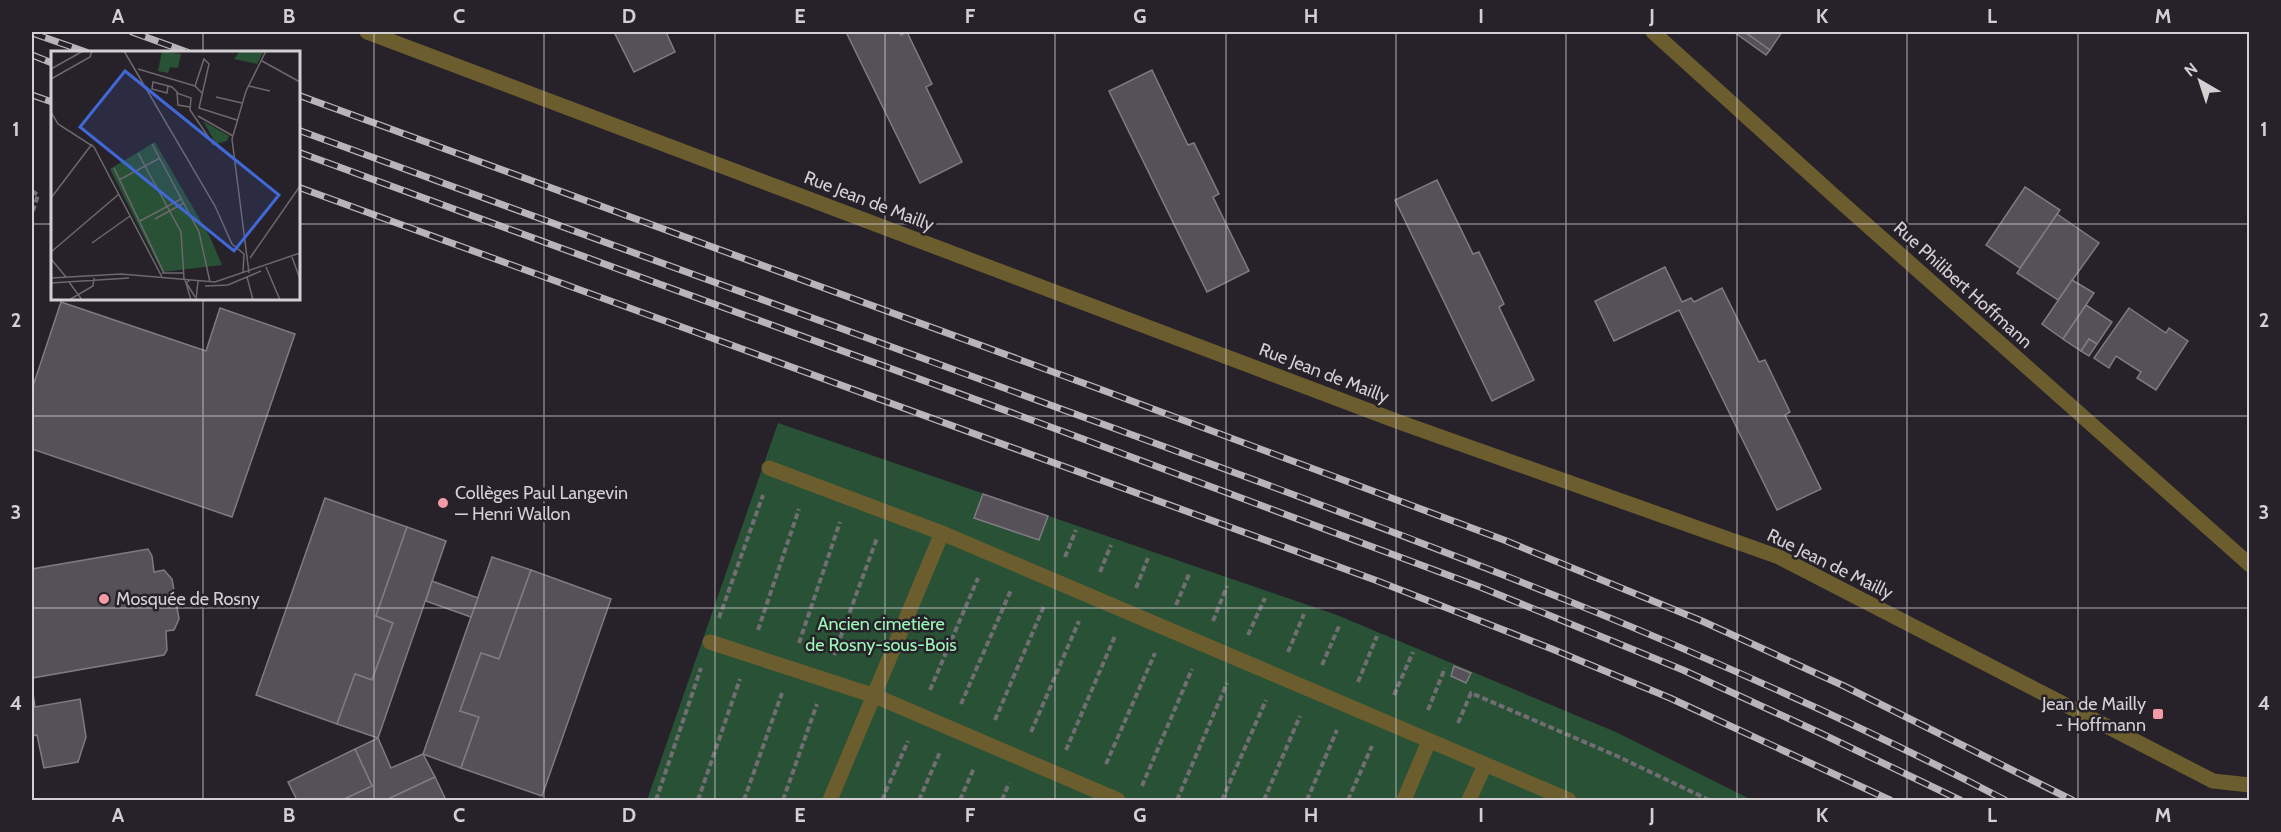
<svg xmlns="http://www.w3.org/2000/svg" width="2281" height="832" viewBox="0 0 2281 832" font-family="Cabin,sans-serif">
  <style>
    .green { fill: #285136 }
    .building { fill: #565058; stroke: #807a82; stroke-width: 1.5 }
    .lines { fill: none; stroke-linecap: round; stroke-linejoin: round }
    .path { stroke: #726d73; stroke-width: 4; stroke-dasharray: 6 3; stroke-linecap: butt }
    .lane { stroke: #6b5d2e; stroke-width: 15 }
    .street { stroke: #6b5d2e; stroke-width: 15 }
    .rail-casing { stroke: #b8b5b9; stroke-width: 7 }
    .rail { stroke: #272229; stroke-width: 4.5; stroke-dasharray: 14; stroke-linecap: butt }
    .grid { fill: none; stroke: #d3d0d4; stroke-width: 1.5; stroke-opacity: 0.55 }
    .poi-dot { fill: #f49aa4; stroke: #272229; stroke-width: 2 }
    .labels { text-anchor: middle; stroke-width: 5; stroke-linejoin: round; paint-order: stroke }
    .street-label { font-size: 18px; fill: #d3d0d4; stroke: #272229 }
    .poi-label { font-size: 18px; fill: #d3d0d4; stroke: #272229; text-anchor: start }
    .park-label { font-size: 18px; fill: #9cf7b8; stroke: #272229 }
    .inset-road { fill: none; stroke: #6c686d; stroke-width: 1.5 }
    .view { fill: #4168d7; fill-opacity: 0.15; stroke: #4168d7; stroke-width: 3 }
    .inset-edge { fill: none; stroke: #d3d0d4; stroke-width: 3 }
    .neatline { fill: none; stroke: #d3d0d4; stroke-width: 2 }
    .grid-label { font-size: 20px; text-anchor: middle; font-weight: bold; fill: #d3d0d4 }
  </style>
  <rect width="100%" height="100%" fill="#272229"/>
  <polygon class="green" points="778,423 1337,615 1618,733 1752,800 647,800"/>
  <g class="building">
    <polygon points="614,32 666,32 675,52 634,72"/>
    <polygon points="846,32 899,32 901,35 907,32 932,84 926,87 962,162 920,183"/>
    <polygon points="1734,32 1745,32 1770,50 1766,55"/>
    <polygon points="1745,32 1782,32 1770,50"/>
    <polygon points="1152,70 1188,145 1194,143 1219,194 1213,197 1249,271 1207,292 1109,91"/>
    <polygon points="1437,180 1473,254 1479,252 1504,304 1499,307 1534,380 1492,401 1395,200"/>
    <polygon points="2025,187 2060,210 2020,268 1986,245"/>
    <polygon points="2057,214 2099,243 2058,300 2017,273"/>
    <polygon points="1665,267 1682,302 1691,298 1694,302 1722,288 1759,362 1765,360 1790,412 1785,415 1821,489 1777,510 1679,310 1614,341 1595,301"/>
    <polygon points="2072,280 2094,293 2063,339 2042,324"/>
    <polygon points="61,302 206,351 220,308 295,334 232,517 32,449 32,389"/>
    <polygon points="2086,305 2112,322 2097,344 2089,339 2081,351 2063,339"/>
    <polygon points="2129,308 2166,333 2169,328 2188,341 2156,390 2137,378 2141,372 2116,356 2109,368 2094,358"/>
    <polygon points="2089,339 2097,344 2089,356 2081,351"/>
    <polygon points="983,494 1048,516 1039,540 974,518"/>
    <polygon points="325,498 407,527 376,616 393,623 372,680 355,674 337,724 256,695"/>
    <polygon points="407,527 446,541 378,738 337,724 355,674 372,680 393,623 376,616"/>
    <polygon points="148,549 152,556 154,572 164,570 172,579 179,619 174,630 166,631 167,650 164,655 32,678 32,569"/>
    <polygon points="492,557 531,570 499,659 481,653 460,711 479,717 461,768 423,754"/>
    <polygon points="531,570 611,599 542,796 461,768 479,717 460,711 481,653 499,659"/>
    <polygon points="432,581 478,598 471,617 426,601"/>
    <polygon points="1454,666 1471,673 1466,683 1451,676"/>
    <polygon points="32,686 35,707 80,699 86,737 78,762 44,768 37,735 32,736"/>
    <polygon points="378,738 391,768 423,754 435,777 386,800 342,800 372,786 355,749"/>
    <polygon points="355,749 372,786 342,800 297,800 288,782"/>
    <polygon points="435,777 446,800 386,800"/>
  </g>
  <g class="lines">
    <g class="path">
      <polyline points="32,191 38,195 32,214"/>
      <polyline points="1065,557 1076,530"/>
      <polyline points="1100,572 1111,545"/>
      <polyline points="1136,588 1148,558"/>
      <polyline points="1176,605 1190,572"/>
      <polyline points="719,618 763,495"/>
      <polyline points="1213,621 1227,586"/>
      <polyline points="758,630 799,509"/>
      <polyline points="1248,635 1265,598"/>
      <polyline points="799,643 840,522"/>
      <polyline points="1288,652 1304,614"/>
      <polyline points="834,655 877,538"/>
      <polyline points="1322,665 1340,624"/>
      <polyline points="1358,682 1377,636"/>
      <polyline points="930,690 978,578"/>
      <polyline points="1394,695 1413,652"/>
      <polyline points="961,704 1011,590"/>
      <polyline points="1428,710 1445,668"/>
      <polyline points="995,720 1044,606"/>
      <polyline points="1458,723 1471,693 1617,756 1709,800"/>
      <polyline points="1031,732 1079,621"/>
      <polyline points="1066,750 1115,636"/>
      <polyline points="1106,764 1155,653"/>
      <polyline points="1142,786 1192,669"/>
      <polyline points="656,800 701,668"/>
      <polyline points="698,800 740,679"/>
      <polyline points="744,800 782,693"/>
      <polyline points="783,800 817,704"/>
      <polyline points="882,800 908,741"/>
      <polyline points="919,800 940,752"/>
      <polyline points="960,800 974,768"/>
      <polyline points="1002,800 1009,783"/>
      <polyline points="1177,800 1227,683"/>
      <polyline points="1222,800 1266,700"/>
      <polyline points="1264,800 1300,716"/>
      <polyline points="1307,800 1337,730"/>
      <polyline points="1348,800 1372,746"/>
    </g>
    <g class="lane">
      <polyline points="367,32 1399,422 1779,557 2213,781 2250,785"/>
      <polyline points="769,468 942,533 1569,800"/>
      <polyline points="710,642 875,696 1118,800"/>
      <polyline points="830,800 942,533"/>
      <polyline points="1404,800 1429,741"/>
      <polyline points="1469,800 1485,765"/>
    </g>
    <polyline class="street" points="1653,32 1841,202 2250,565"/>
    <g class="rail-casing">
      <g id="rail">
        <polyline points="132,32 187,52"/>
        <polyline points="32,33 86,52"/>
        <polyline points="32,55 52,63"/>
        <polyline points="32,95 52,102"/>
        <polyline points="298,95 1105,391 1504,540 1702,621 1844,686 2072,800"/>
        <path d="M298,130C578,232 858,335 1138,437C1432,545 1727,655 2005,800"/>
        <polyline points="298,152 1067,433 1480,587 1683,670 1818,732 1960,800"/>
        <polyline points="298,187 1375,580 1552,649 1670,698 1890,800"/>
      </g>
    </g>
    <use href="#rail" class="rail"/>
  </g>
  <path class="grid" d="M203,32V52M374,32V800M544,32V800M715,32V800M885,32V800M1055,32V800M1226,32V800M1396,32V800M1566,32V800M1737,32V800M1907,32V800M2078,32V800M32,224H52M298,224H2250M203,298V800M32,416H2250M32,608H2250"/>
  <g class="poi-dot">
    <circle cx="443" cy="503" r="6"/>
    <circle cx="104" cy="599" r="6"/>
    <rect x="2152" y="708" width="12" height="12" rx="3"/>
  </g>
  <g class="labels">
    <g class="street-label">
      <text transform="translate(869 201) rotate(21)" y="6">Rue Jean de Mailly</text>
      <text transform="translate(1963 285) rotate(42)" y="6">Rue Philibert Hoffmann</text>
      <text transform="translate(1324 373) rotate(21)" y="6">Rue Jean de Mailly</text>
      <text transform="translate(1830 564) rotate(26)" y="6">Rue Jean de Mailly</text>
    </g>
    <g class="poi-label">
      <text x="455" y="499">Collèges Paul Langevin<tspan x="455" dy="21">— Henri Wallon</tspan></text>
      <text x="116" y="605">Mosquée de Rosny</text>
      <text x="2146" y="710" text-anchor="end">Jean de Mailly<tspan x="2146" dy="21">- Hoffmann</tspan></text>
    </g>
    <g class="park-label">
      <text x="881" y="630">Ancien cimetière<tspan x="881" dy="21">de Rosny-sous-Bois</tspan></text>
    </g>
  </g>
  <g transform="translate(51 51)">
    <rect width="249" height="249" fill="#272229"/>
    <path d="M111,0L130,3L127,17L119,16L117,22L107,20ZM189,0H213L206,13L183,8ZM152,70L178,85L176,90L165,93ZM104,91L159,186L171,214L111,221L59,118Z" fill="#285136"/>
    <path class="inset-road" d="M73,0L164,155L181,193L193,203L192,222M211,10L249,31M0,18L32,0M87,18L144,35M0,28L39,6L41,0M117,35L116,42L101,38L102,31L121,36L127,42M198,35L219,40M151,42L144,35L153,8L158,13L148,57L186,69M165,46L191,52M139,56L127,54L126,42L140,47L139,59L163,94M0,61L7,73L43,96L111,226M147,65L182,85M101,93L148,181L159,231M87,102L130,181L133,228L144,246M63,117L113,222M68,129L109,107M0,147L41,93M104,168L133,152M89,170L130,148M41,192L79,165M0,201L68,143M241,206L249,228M199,207L249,135M0,208L15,226M215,216L229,249M111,222H133M198,222L181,88L195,40L215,0M196,226L202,249M0,227L70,223L164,231L249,202M139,229L135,232L140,249M18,231L31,249M0,232L78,227M154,235L177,234L210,220M18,249L42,235L43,227M145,249L147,230"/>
    <path class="view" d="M74,20L228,144L183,200L29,76Z"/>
    <rect width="249" height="249" class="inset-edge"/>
  </g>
  <rect width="2281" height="832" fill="none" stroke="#272229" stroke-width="66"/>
  <g transform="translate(2200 81) rotate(321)" stroke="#272229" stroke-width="4.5" paint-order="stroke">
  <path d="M0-4.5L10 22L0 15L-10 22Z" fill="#d3d0d4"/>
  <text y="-9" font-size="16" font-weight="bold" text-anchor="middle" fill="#d3d0d4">N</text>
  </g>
  <rect x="33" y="33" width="2215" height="766" class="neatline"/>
  <g class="grid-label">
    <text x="118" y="23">A</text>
    <text x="289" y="23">B</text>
    <text x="459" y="23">C</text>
    <text x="629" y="23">D</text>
    <text x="800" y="23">E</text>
    <text x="970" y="23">F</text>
    <text x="1140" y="23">G</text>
    <text x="1311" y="23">H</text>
    <text x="1481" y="23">I</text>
    <text x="1652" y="23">J</text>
    <text x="1822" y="23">K</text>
    <text x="1992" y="23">L</text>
    <text x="2163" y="23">M</text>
    <text x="16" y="136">1</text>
    <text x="2264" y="136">1</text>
    <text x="16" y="327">2</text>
    <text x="2264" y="327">2</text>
    <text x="16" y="519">3</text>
    <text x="2264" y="519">3</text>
    <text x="16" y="710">4</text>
    <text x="2264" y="710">4</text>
    <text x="118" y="822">A</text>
    <text x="289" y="822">B</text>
    <text x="459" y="822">C</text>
    <text x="629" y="822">D</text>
    <text x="800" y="822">E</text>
    <text x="970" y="822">F</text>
    <text x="1140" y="822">G</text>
    <text x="1311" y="822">H</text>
    <text x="1481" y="822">I</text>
    <text x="1652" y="822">J</text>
    <text x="1822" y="822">K</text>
    <text x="1992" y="822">L</text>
    <text x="2163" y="822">M</text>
  </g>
</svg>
